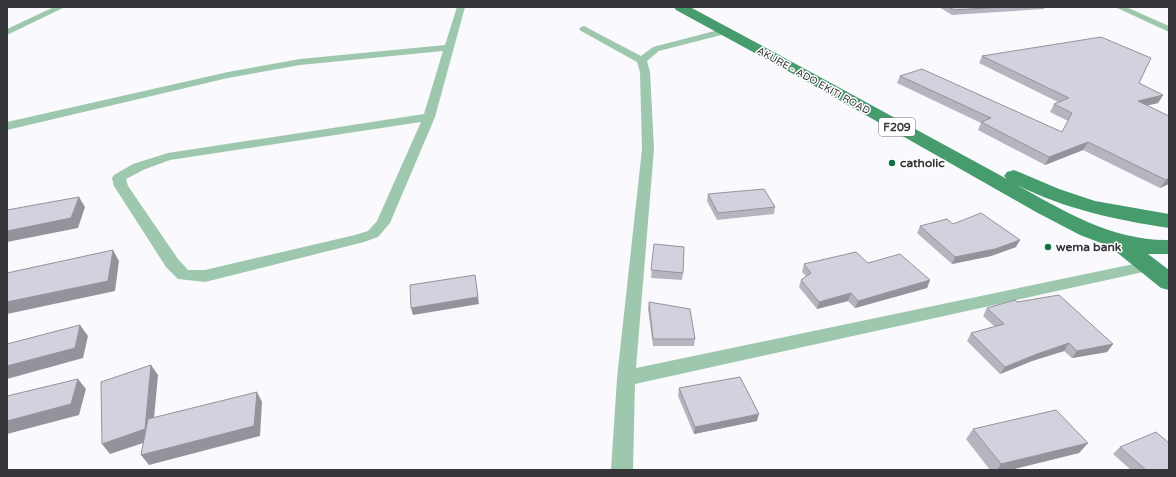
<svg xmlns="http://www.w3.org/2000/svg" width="1176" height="477" viewBox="0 0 1176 477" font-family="'Varela Round',sans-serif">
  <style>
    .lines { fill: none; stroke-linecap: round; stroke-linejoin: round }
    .minor { fill: #9ec8ad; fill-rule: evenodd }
    .primary { fill: #479c6e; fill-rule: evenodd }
    .wall { fill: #b5b5bf }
    .shaded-wall { fill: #93939b }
    .building { fill: #d2d2de; stroke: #93939b }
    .poi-dot { fill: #157146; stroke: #fff; stroke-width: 1.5 }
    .labels { text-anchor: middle; stroke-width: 3; stroke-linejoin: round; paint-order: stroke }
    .far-street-label { font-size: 10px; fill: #36353a; stroke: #fff }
    .shield { fill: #fff; stroke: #727275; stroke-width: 1 }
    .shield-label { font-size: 11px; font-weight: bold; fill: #36353a }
    .poi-label { font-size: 12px; font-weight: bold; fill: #36353a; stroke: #fff; text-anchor: start }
  </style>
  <rect width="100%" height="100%" fill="#f9f9fe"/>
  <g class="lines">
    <g class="minor">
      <polygon points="54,7 65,7 7,35 7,29"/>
      <path d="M457,7H465L435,117L390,223L378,237L364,242L205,282L178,279L166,267L114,186L112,178L114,175L133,164L168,153L424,114L443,51L300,65L228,78L7,130V122L228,72L300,59L445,45ZM421,122L377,221L368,231L355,235L205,270H188L178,259L128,186L126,179L143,170L170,160Z"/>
      <polygon points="1115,7 1126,7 1169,26 1169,32"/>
      <polygon points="584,26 641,56 653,47 726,28 731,31 729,33 659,51 647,61 650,72 654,149 636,368 1148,261 1154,262 1156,266 1154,270 1148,271 635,384 633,470 611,470 617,378 642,149 640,72 637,62 581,31 579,29 581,27"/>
    </g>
    <path class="primary" d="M674,7H690L807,70L1007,179L1004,176L1007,172L1014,170L1059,189L1095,201L1169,214V228C1116,220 1064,209 1015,184C1064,211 1112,241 1169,240V254H1148L1169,270V290L1161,288L1109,246L1080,235L1036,212L797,76L676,10Z"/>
  </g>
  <g class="wall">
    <polygon points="939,7 1045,7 1044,9 952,15"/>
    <polygon points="982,56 1139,83 1163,95 1158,103 1147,105 1169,184 1160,188 1083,150 1045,165 978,130 981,123 897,83 900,76 1062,132 1068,121 1050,112 1054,104 1058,102 979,63"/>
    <polygon points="708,194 775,207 774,214 717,220 707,201"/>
    <polygon points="953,224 1016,247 991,256 952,264 917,233 920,226"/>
    <polygon points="654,244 683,273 682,280 651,278"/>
    <polygon points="868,263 930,280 927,288 855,308 848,301 817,309 799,287 801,280 806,276 802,272 804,264"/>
    <polygon points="649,302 695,339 694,346 653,346 648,309"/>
    <polygon points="1017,302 1113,344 1107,352 1072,358 1064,351 1032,361 1000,374 967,341 971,333 995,327 983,316 987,308"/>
    <polygon points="679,388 757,421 694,434 678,396"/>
    <polygon points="973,429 1088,443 1079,453 1010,470 990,470 966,439"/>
    <polygon points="1120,447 1169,470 1131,470 1113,454"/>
  </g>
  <g class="shaded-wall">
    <polygon points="1163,95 1158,103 1133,109 1138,101"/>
    <polygon points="1088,142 1083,150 1045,165 1049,157"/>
    <polygon points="1169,178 1169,184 1160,188 1166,180"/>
    <polygon points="79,197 85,207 78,228 7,242 7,231"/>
    <polygon points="1020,240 1016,247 991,256 952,264 955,257"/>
    <polygon points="113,250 119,261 115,291 7,314 7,302"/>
    <polygon points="475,275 479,304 413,315 411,308"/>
    <polygon points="930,280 927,288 855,308 858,301"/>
    <polygon points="851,293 848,301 817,309 819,302"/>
    <polygon points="80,325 88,336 83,358 7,379 7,366"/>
    <polygon points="1069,343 1064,351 1032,361 1000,374 1005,367 1037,354"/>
    <polygon points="1113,344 1107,352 1072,358 1077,351"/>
    <polygon points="151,365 158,375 152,440 110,454 102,444"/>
    <polygon points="78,379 86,389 79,415 7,434 7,421"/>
    <polygon points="257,392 262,402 260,436 149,465 141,455"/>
    <polygon points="759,414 757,421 694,434 695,427"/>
    <polygon points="1088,443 1079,453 1010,470 997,470 1001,464"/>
  </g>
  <g class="building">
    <polygon points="949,7 1002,7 954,10"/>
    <polygon points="1101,37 1151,58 1139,83 1163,95 1138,101 1169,116 1169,178 1166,180 1088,142 1049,157 981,122 991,118 900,76 922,69 1062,132 1072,113 1054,104 1069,98 982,56"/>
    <polygon points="764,189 775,207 718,213 708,194"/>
    <polygon points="79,197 71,218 7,231 7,210"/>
    <polygon points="981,213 1020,240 995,249 955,257 920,226 947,219 953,224"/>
    <polygon points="654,244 684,247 683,273 651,270"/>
    <polygon points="113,250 108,281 7,302 7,273"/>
    <polygon points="856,252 868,263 900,254 930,280 858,301 851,293 819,302 801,280 811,273 804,264"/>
    <polygon points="475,275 478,297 411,308 410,285"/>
    <polygon points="1059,295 1113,344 1077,351 1069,343 1037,354 1005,367 971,333 1004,324 987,308 1015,300 1017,302"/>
    <polygon points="649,302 690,309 695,339 653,339"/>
    <polygon points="80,325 75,348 7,366 7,344"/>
    <polygon points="151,365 145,429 102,444 101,382"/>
    <polygon points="740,377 759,414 695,427 679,388"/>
    <polygon points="78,379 71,404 7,421 7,396"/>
    <polygon points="257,392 254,426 141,455 148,419"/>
    <polygon points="1056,410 1088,443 1001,464 973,429"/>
    <polygon points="1156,432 1169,443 1169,470 1146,470 1120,447"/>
  </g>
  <g class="poi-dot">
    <circle cx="892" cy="163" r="4"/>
    <circle cx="1048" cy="247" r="4"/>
  </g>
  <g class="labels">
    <g class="far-street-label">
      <text transform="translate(814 80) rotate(29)" y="4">AKURE - ADO EKITI ROAD</text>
    </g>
    <rect class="shield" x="879" y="118" width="36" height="18" rx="3"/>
    <g class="shield-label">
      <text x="897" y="131">F209</text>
    </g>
    <g class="poi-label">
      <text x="900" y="167">catholic</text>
      <text x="1056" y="251">wema bank</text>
    </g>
  </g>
  <rect width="1176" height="477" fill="none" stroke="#36353a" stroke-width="16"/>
</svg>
